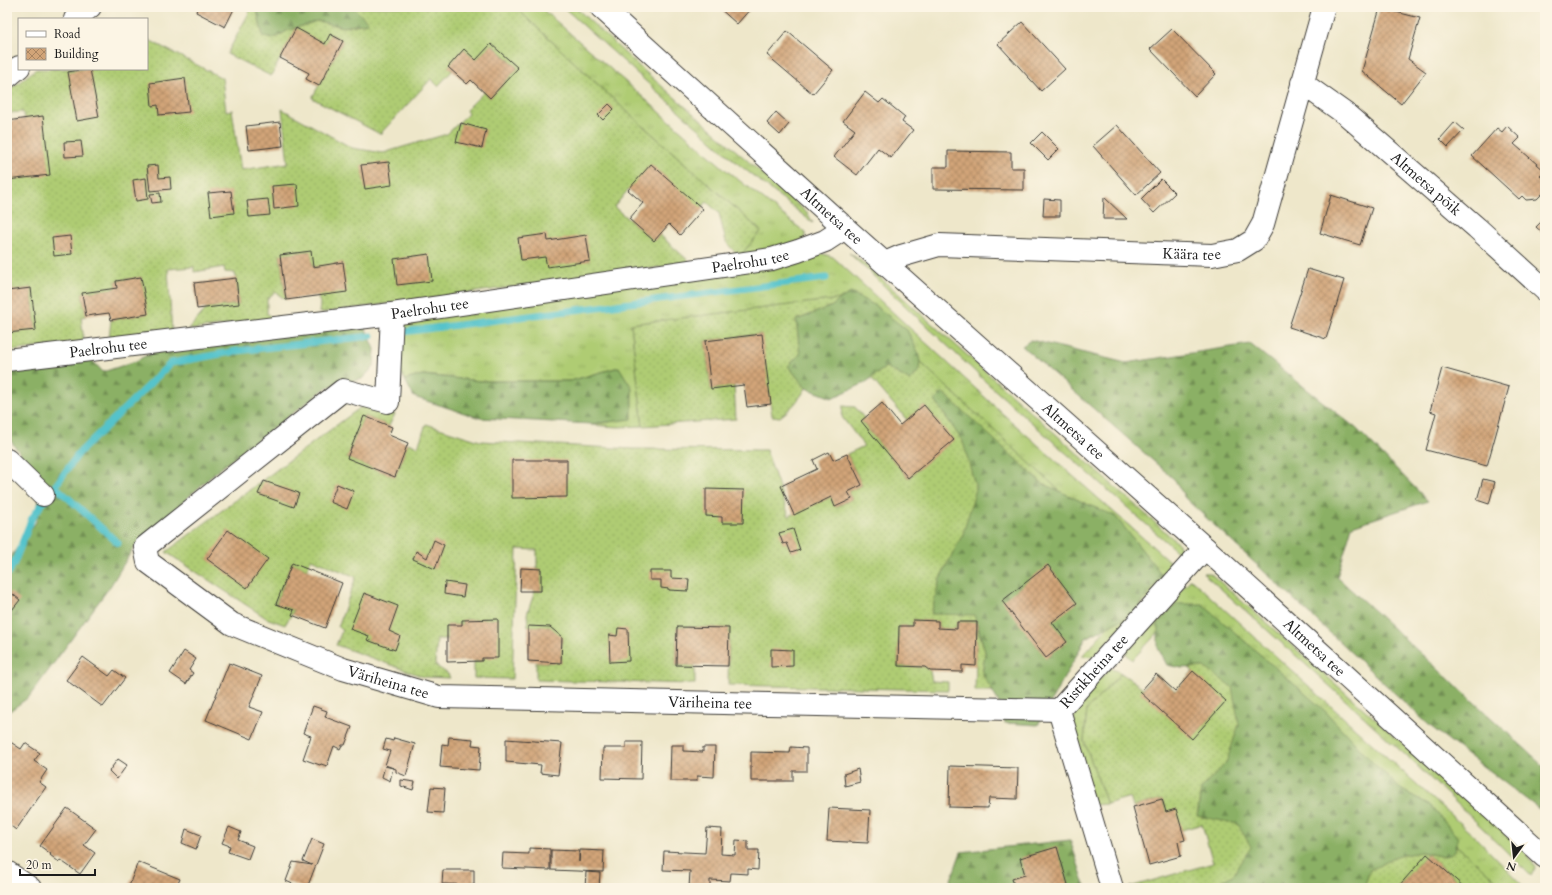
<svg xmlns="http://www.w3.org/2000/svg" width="1552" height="895" viewBox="0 0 1552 895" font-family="Cardo,serif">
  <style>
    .grass { fill: url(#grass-tufts); stroke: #667448 }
    .forest { fill: url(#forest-firs); stroke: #546640 }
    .garden { fill: url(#garden-dots); stroke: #667448 }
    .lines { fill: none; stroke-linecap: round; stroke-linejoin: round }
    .stream { stroke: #55c3cb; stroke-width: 7 }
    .building { fill: url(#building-cross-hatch) }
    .minor-casing { stroke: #3c3a36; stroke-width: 24 }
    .minor { stroke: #fff; stroke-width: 22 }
    .labels { text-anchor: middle; stroke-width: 4; stroke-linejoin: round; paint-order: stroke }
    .street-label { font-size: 15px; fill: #1c1c1c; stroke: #fcf5e5 }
  </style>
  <defs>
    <pattern id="grass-tufts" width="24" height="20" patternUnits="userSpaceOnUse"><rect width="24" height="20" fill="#afcc73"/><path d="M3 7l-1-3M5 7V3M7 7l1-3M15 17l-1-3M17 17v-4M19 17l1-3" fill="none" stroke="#96af63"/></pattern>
    <pattern id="forest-firs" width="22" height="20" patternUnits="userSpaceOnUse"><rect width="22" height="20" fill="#8bb065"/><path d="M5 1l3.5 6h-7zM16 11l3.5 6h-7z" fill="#718e52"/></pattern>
    <pattern id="garden-dots" width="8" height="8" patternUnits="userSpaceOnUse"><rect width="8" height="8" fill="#afcc73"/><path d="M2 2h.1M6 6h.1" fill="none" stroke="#96af63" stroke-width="1.8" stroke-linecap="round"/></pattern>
    <pattern id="building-cross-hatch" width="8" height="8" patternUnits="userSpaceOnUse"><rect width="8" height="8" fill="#d1a478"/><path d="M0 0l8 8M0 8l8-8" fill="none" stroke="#a98562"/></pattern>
  </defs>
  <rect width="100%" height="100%" fill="#fcf5e5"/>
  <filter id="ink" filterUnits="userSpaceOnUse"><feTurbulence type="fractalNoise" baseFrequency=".025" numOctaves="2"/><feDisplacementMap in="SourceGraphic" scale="8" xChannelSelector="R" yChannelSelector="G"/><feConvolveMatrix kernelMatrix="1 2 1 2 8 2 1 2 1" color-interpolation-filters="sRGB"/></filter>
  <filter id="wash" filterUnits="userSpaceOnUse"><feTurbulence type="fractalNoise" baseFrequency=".012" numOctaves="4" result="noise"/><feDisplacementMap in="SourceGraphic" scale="16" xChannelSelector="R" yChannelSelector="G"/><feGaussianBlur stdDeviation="0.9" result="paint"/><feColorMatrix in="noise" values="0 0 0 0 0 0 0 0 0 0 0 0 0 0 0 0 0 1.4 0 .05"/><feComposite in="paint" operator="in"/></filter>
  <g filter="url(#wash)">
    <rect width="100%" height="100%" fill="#eee7ca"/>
    <g class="grass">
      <polygon points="515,7 540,7 726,170 806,233 803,241 739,257 761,231 624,109"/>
      <polygon points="563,7 575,7 641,68 795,202 808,214 813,223 737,163"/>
      <polygon points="820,253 833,257 1003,414 1177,568 1093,657 1082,656 1152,577 851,298 631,324 643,426 619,427 591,425 632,418 619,367 570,381 481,381 423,375 405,380 396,364 401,325 413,316"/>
      <polygon points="849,253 861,261 884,281 1179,544 1182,556 987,383"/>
      <path d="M1203,573H1210L1528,854L1535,868L1531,876C1426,770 1314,672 1203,573Z"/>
      <polygon points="1191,579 1477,839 1525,888 1505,888 1183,606 1132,660 1124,651"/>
      <polygon points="1110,668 1115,669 1121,673 1087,710 1084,741 1107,804 1093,805 1073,728 1075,712 1082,697"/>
    </g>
    <g class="forest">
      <polygon points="256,7 353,7 370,23 343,27 317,21 287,31 273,39 263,37"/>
      <polygon points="851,293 874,305 907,330 918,352 920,362 919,371 910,381 886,367 865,383 832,398 806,388 788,366 800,354 796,320 832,306 840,299"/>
      <polygon points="346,327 366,329 375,349 374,367 362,379 327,387 216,472 134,547 111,585 29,697 7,713 7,562 36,522 41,483 11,441 7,437 7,369 90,358 103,372 136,361 154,351"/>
      <polygon points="1031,340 1126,363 1250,344 1357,429 1428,501 1352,526 1337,577 1544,766 1539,809 1430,726 1185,498 1175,480 1022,346"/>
      <polygon points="619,367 632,388 632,419 591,424 480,418 414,397 405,380 422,375 481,381 570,381"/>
      <polygon points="942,391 1042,483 1089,505 1115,516 1162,575 1134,613 1086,638 1038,725 1005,723 998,701 982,674 985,652 977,622 931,614 940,578 963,534 963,442 935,401"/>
      <polygon points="1177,604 1202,604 1325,711 1373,763 1402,790 1430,805 1458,838 1455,851 1444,857 1421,852 1370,870 1364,888 1210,888 1234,874 1238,824 1197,817 1201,789 1211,778 1204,667 1182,668 1167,665 1158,648 1158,623"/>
      <polygon points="1070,840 1086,888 948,888 961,852"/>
    </g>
    <g class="garden">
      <polygon points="252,7 256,7 263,37 273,39 287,31 317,21 343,27 369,23 353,7 515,7 624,109 761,231 739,257 726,242 719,213 707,202 701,208 628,190 614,207 654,241 660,235 691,263 319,313 320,303 317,295 343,263 313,267 310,251 280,255 286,300 275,292 267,299 267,313 273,319 188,330 207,308 239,304 235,273 225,272 224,267 194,272 194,267 168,269 172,332 109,339 111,320 147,314 141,277 116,281 117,288 82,293 86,316 81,317 84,342 10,351 7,333 36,329 31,288 7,291 7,180 25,119 23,112 7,113 7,92 36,69 147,69 147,39 222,78 226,111 232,110 241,170 288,163 282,109 352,148 383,153 447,134 468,114 466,110 484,92 490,98 518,68 492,44 476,60 464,49 448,67 452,71 438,86 431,79 380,134 312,98 343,41 331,34 325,44 296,29 271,76 227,54"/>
      <path d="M840,299L832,306L796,320L800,354L788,366L806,388C799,400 791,409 780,417L772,416L761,334L705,341L711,389L734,386L736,419L643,426L631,324Z"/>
      <polygon points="920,362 1061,492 1042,483 942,392 935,401 963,442 976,489 963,534 940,578 931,614 974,615 985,652 982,674 993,691 975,691 977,622 957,622 956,629 938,628 938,621 913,620 913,626 899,626 898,666 925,667 930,671 932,681 948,682 948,690 728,685 729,628 677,627 676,665 695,666 695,684 536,680 536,662 561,663 562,637 550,627 528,626 527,614 535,591 541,591 541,569 537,569 537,550 517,549 512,679 474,678 474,662 482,661 497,619 462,620 462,625 447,625 447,639 437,639 435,665 448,674 450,678 424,677 336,645 342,631 338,627 356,577 311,559 307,569 292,563 276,603 294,610 285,625 266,618 166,552 365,404 395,414 389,426 364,416 347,458 395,477 408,443 418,447 426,424 480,441 634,449 766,450 789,516 831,497 836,507 852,499 848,492 862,485 847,454 864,446 842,417 843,406 855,407 864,418 861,421 908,478 953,440 924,405 907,420 871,378 886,367 910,381 919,371"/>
      <polygon points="1204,667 1232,687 1239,724 1226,763 1201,789 1197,816 1238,824 1251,847 1234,874 1210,888 1131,888 1130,887 1213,863 1202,824 1182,830 1166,812 1162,799 1133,807 1130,797 1107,804 1084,741 1087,710 1121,673 1143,688 1156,674 1175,691 1193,671 1189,668"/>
      <polygon points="1457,846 1505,888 1465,888 1427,854 1397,888 1364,888 1370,870 1399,856 1421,852 1444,857 1454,851"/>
    </g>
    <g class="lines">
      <g class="stream">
        <polyline points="403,332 826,278"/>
        <polyline points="55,486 118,543"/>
        <polyline points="7,574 14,563 32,518 79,453 171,363 237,351 371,336"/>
      </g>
    </g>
    <g id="blocks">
      <g class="building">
        <polygon points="198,7 235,7 225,27 196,12"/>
        <polygon points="718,7 752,7 737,24"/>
        <polygon points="1380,8 1420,18 1408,59 1426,72 1401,104 1362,71"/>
        <polygon points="1022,22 1065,69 1041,91 998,44"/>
        <polygon points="296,28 325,44 330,34 343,41 319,86 306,79 309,73 280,58"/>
        <polygon points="1172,29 1216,74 1195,96 1150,49"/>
        <polygon points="787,31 833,70 813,94 767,55"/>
        <polygon points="491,44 518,68 490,98 471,80 467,84 448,67 464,49 476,60"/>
        <polygon points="85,69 90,69 99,117 77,121 68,72"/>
        <polygon points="185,78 189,112 159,115 158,105 152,106 150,83"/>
        <polygon points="865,92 879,103 883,99 905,117 902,122 913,130 891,158 878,148 857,175 834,157 855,130 843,121"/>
        <polygon points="609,104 614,109 603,120 598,115"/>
        <polygon points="776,112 789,124 780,135 767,123"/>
        <polygon points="43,116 50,175 7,180 7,121"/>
        <polygon points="280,122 283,146 249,150 246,126"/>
        <polygon points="1455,122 1464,130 1448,147 1440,139"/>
        <polygon points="461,123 486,130 482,148 456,142"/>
        <polygon points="1117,125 1160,173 1136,195 1093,146"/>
        <polygon points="1507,126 1520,138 1514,144 1545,171 1540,176 1544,180 1545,191 1537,199 1526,200 1522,196 1519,199 1472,156 1497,128 1502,132"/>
        <polygon points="1042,132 1059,149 1048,160 1031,143"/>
        <polygon points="81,141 83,156 65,157 64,142"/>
        <polygon points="948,151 1011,152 1011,168 1024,168 1024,190 933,189 933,167 948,167"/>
        <polygon points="389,162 392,185 365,189 361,165"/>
        <polygon points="651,164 703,209 680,235 669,224 654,241 629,219 643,203 628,190"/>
        <polygon points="158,165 159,178 170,177 171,189 150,191 147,166"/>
        <polygon points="146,178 148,199 136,201 133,180"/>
        <polygon points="1161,179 1175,193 1154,213 1141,199"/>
        <polygon points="297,184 299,206 274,209 272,186"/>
        <polygon points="231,191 234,213 211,216 208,193"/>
        <polygon points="160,193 161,202 152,203 150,194"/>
        <polygon points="1331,195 1372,208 1360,245 1320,233"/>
        <polygon points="1104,197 1127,219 1103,219"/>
        <polygon points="268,199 270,215 249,217 247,201"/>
        <polygon points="1044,199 1060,200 1060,216 1043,216"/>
        <polygon points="1545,218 1545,235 1536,227"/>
        <polygon points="547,234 548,241 586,235 590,261 547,267 545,257 521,260 518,238"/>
        <polygon points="70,236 72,254 54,256 52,238"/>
        <polygon points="311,251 313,267 343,262 347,292 286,300 280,255"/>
        <polygon points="429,254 432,281 397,285 394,259"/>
        <polygon points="1308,269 1344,280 1326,339 1289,327"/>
        <polygon points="141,277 148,314 111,320 109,313 86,316 82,293 117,288 116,281"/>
        <polygon points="236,278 239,304 197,309 194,283"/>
        <polygon points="31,288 36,330 7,333 7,291"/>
        <polygon points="762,334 771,404 747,407 744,385 711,389 705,341"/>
        <polygon points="1442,368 1509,387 1487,466 1426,450 1436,413 1430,411"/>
        <polygon points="882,403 900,425 924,405 954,440 908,478 861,421"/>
        <polygon points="364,416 392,427 389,435 408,443 395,477 347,458"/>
        <polygon points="829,452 833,460 847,454 862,485 848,492 852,499 835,507 831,497 794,515 781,486 817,469 813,460"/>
        <polygon points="512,460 567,460 567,497 512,498"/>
        <polygon points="1483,479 1495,482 1489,504 1477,500"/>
        <polygon points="264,481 299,493 294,507 258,494"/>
        <polygon points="337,484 354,491 347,509 330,502"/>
        <polygon points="706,489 744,490 743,523 722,523 722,517 706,516"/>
        <polygon points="793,529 800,550 791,553 787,543 783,544 779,533"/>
        <polygon points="228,530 268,559 247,588 207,559"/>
        <polygon points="434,540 444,545 435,569 413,559 416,551 427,558"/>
        <polygon points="292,563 342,583 325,628 292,615 294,610 276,604"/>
        <polygon points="1048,565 1077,603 1052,622 1067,642 1046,658 1002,601"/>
        <polygon points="521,568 541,569 541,591 520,591"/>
        <polygon points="650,571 671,571 671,578 689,579 688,591 669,590 669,589 661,588 661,580 650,580"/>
        <polygon points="445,582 465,585 463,597 444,594"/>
        <polygon points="10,592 20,600 12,610 7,606 7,596"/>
        <polygon points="364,593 398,606 389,631 400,636 395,650 367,640 369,636 350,629"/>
        <polygon points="498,619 498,658 482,658 482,661 447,662 447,625 462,625 462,620"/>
        <polygon points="913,620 938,621 938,628 957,629 957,622 977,622 976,666 962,665 962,672 930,671 925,667 898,666 899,626 913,626"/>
        <polygon points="528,626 550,627 562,637 561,663 528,661"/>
        <polygon points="677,627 729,628 728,666 676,665"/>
        <polygon points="618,628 628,629 629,661 610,662 609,635 617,636"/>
        <polygon points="771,649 793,650 793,666 771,667"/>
        <polygon points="184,651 196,659 189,670 193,673 186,684 170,673"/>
        <polygon points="83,657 109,676 114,670 125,678 103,707 66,680"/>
        <polygon points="229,663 262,676 249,707 263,712 252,739 206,720"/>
        <polygon points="1193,671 1226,701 1192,739 1140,692 1156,674 1175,691"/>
        <polygon points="313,706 327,711 325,717 352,727 345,745 342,745 340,749 334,746 327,766 321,764 320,765 303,759 311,736 303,733"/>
        <polygon points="449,737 473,739 472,745 481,746 479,770 440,767 442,744 448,745"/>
        <polygon points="394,738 415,744 406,776 396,772 396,769 385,765 390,751 383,749 386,739 393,741"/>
        <polygon points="506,739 562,743 558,775 540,773 541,765 506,762"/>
        <polygon points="9,741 21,749 25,743 40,753 34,761 47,770 39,782 46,787 16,830 7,823 7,743"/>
        <polygon points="626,742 642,742 641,779 602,778 603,748 626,748"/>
        <polygon points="671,745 683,745 683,751 703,752 703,747 715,747 714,777 697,776 697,781 670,781"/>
        <polygon points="791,747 807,748 807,771 793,771 793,781 751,781 751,752 790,753"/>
        <polygon points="118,759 127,765 117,779 109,771"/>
        <polygon points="385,766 393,768 390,781 382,777"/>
        <polygon points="950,766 1018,768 1017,799 989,798 988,808 949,807"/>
        <polygon points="858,769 860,782 845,786 844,774"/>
        <polygon points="401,780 415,782 413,790 401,786"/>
        <polygon points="431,787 445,788 443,813 428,812"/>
        <polygon points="1162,799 1166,812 1176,809 1185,840 1178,842 1181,856 1149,865 1133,807"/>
        <polygon points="67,808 96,829 84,845 95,853 80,874 60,860 59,862 50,855 51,854 40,846"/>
        <polygon points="829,808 870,810 868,843 827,841"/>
        <polygon points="229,827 241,832 238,840 253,846 248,859 228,852 230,846 222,843"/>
        <polygon points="707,828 722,829 721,854 735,855 736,840 748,841 748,850 759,850 758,870 748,869 748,874 731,873 730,881 710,880 710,888 689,888 690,871 663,870 664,851 705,853"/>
        <polygon points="186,829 201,835 196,849 182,843"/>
        <polygon points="312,839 324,844 307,888 302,888 286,881 293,862 312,865 303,861"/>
        <polygon points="1057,847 1069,888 1015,888 1012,879 1025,875 1020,858"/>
        <polygon points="529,848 550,849 550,870 502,868 503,853 529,854"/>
        <polygon points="551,850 579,851 579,862 580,850 604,851 603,872 551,870"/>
        <polygon points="1427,854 1465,888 1397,888"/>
        <polygon points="138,862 180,879 176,888 128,888"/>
        <polygon points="443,870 474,870 474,885 442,884"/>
        <polygon points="586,872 600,873 599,888 585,888"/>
      </g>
    </g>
  </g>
  <g filter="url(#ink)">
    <use href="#blocks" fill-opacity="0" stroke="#3c3a36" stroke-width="1"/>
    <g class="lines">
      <g class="minor-casing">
        <g id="minor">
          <path id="s1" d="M601,7L845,228L1205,548L1545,857"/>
          <polyline points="75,19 90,7"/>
          <polyline points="7,77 19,67"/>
          <path id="s2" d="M1302,83L1347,115L1477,228L1545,290"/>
          <path id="s3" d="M885,263L901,256L939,245L1212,255L1238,250L1254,240L1263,224L1324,7"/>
          <path id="s4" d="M392,314L388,402L343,390L145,547L148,562L232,624L343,669L439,697L1059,710"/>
          <path id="s5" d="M7,360L392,314L772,259L798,251L825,241L845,228"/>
          <polyline points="7,460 43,495"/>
          <polyline points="7,872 30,888"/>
          <path id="s6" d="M1112,888L1059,710L1205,548"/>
        </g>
      </g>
      <use href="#minor" class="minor"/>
    </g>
  </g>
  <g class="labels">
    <g class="street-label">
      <text dy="5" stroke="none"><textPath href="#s2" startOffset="160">Altmetsa põik</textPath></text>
      <text dy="5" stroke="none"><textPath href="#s1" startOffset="311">Altmetsa tee</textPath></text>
      <text dy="5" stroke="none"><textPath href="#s3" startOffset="310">Käära tee</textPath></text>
      <text dy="5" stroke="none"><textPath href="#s5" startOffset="750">Paelrohu tee</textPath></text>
      <text dy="5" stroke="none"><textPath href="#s5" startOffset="426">Paelrohu tee</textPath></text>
      <text dy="5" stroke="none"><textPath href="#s5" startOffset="102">Paelrohu tee</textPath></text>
      <text dy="5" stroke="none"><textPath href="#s1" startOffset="635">Altmetsa tee</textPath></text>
      <text dy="5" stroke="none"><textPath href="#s1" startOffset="959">Altmetsa tee</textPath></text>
      <text dy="5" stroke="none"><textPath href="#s6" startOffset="238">Ristikheina tee</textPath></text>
      <text dy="5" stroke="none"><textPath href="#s4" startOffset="674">Väriheina tee</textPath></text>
      <text dy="5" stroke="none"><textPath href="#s4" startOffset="998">Väriheina tee</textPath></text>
    </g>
  </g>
  <rect width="1552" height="895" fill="none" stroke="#fcf5e5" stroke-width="24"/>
  <rect x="18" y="18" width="130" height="52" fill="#fcf5e5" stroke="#a29e95"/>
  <rect x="26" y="31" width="20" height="6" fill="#ffffff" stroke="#a29e95"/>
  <text x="54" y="38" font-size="12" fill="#1c1c1c">Road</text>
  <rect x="26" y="48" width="20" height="12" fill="url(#building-cross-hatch)" stroke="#a29e95"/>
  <text x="54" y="58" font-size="12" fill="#1c1c1c">Building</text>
  <g transform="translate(1514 857) rotate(195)" stroke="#fcf5e5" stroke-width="3" paint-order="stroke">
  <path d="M0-3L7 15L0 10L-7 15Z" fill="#1c1c1c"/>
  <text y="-6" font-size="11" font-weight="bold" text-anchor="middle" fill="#1c1c1c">N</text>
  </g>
  <path d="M20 869v6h75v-6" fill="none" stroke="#1c1c1c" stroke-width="2"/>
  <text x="26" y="869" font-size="12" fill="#1c1c1c" stroke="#fcf5e5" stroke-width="3" paint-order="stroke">20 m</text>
</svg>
